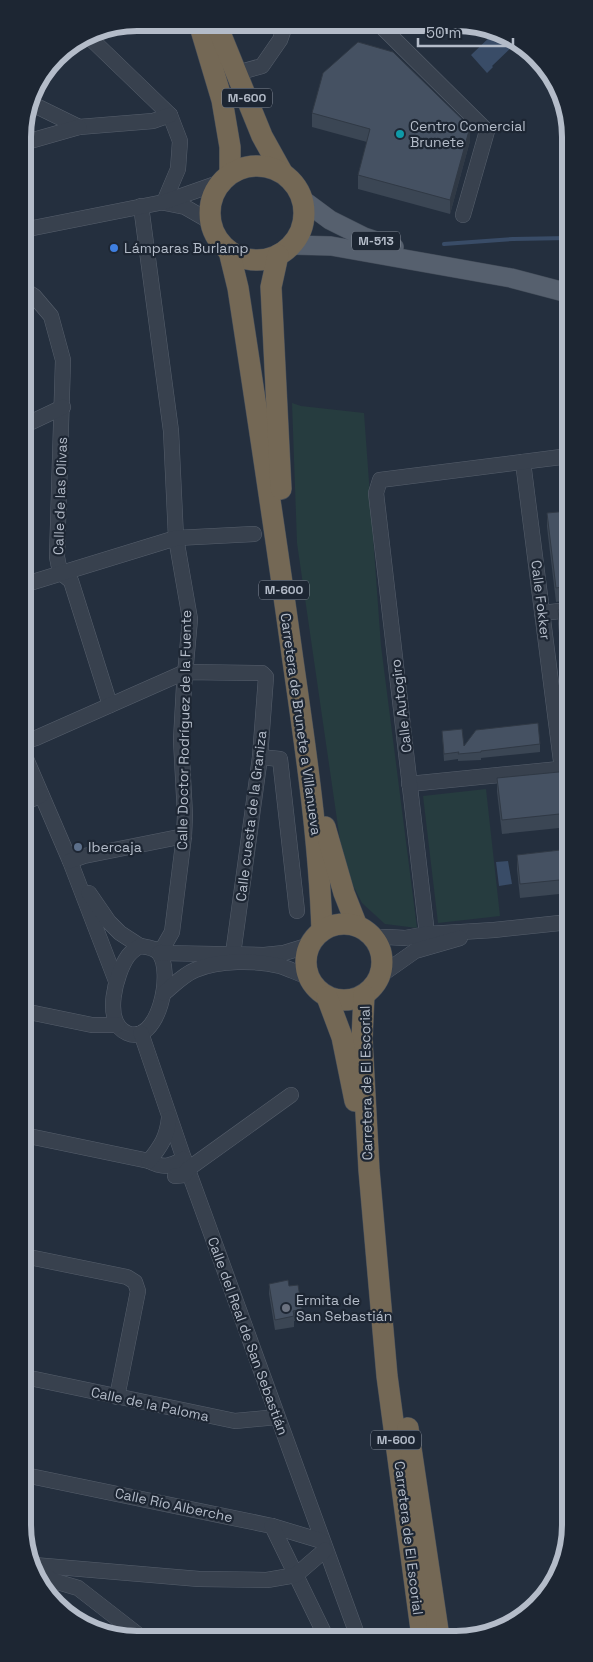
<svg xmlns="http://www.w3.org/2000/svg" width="593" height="1662" viewBox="0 0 593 1662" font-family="'Space Grotesk',sans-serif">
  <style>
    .green { fill: #263c3f }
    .water { fill: #394c67 }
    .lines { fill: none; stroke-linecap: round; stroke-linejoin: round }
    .stream { stroke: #394c67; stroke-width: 4 }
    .minor-casing { stroke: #565f6c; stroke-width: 16 }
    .major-casing { stroke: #414a57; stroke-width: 20 }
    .highway-casing { stroke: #434c59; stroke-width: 22 }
    .minor { stroke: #38414e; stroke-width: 15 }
    .major { stroke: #56606e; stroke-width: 19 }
    .highway { stroke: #746855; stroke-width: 21 }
    .wall { fill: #3b4654 }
    .shaded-wall { fill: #303945 }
    .building { fill: #455162; stroke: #303945 }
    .culture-dot { fill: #0f9aa8; stroke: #1d2633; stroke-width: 2 }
    .shop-dot { fill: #3f7fe0; stroke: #1d2633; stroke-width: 2 }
    .service-dot { fill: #5c6f8a; stroke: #1d2633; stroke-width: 2 }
    .worship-dot { fill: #6b7280; stroke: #1d2633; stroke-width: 2 }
    .labels { text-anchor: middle; stroke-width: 4.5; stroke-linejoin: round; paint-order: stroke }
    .shield { fill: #1d2633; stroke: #878f9c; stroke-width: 1 }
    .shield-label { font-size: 12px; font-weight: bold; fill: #b4bcc9 }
    .poi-label { font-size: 14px; fill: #b4bcc9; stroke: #1d2633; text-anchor: start }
    .street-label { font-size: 14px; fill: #b4bcc9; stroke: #1d2633 }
    .rim { fill: none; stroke: #b4bcc9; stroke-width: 6 }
  </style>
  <rect width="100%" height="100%" fill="#242f3e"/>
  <g class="green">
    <polygon points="292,403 301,406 364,413 381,646 417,928 385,924 362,903 344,868 297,543"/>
    <polygon points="486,789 500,916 438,923 423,796"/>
  </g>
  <g class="water">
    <polygon points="494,33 515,44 492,66 493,67 487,73 471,55"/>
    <polygon points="508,861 512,884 499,886 496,862"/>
  </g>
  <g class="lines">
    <polyline class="stream" points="444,244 513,239 568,238"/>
    <g class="minor-casing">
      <g id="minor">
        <polyline points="379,24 487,131 463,215"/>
        <polyline points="87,35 170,115 180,141 178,169 164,202"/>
        <polyline points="237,73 262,66 280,40 286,23"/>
        <polyline points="30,103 79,127 153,121 170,115"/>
        <polyline points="23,143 79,127"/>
        <polyline points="165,203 185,207 211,222"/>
        <polyline points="141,206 171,431 176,538 190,619 184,686 181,740 185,815 184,836 172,932 164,946 157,951"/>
        <polyline points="23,230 164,202 221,182"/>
        <polyline points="23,289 34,296 51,316 63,360 57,557 60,572 71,581 110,705"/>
        <polyline points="23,426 63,407"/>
        <polyline points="523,462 562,769"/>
        <polyline points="23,585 176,538 254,534"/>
        <polyline points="542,613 569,610"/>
        <polyline points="24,742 36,738 185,672 262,673 266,677 260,757 233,954"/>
        <polyline points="24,754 70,861 116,981"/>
        <polyline points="260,757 280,759 297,911"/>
        <polyline points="409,784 569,768"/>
        <polyline points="24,803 41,795"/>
        <polyline points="70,861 84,856 184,836"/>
        <polyline points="89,893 109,922 120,933 140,946"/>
        <polyline points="427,934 376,493 380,480 569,456"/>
        <polyline points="374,938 387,937 405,938 427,934 494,930 569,922"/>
        <path d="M140,946C146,947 153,947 158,952C175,970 158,1047 127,1033C102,1022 116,973 128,956C131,952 135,949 140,946Z"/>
        <polyline points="159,953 264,955 284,953 310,945"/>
        <polyline points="381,975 415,951 460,938"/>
        <path d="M164,993C174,985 183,975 195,970C219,960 255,960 280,966C290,969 299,974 309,977"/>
        <polyline points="24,1011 92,1025 117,1025"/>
        <polyline points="141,1033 184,1159 358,1637"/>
        <path d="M24,1135L149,1161C164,1169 170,1166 184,1159"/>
        <path d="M149,1161C161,1146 167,1137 169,1118"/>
        <polyline points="175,1176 184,1175 188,1169 291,1095"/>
        <polyline points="24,1256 127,1277 135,1282 138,1291 117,1397"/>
        <polyline points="25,1377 235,1421 277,1417"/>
        <polyline points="25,1475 272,1526 322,1541"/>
        <polyline points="272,1526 326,1637"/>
        <polyline points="34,1565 199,1579 267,1580 296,1575 325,1550"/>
        <polyline points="35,1566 51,1580 78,1588 141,1637"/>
      </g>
    </g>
    <g class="major-casing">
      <g id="major">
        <polyline points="303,200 330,220 364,237 394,247"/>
        <polyline points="292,245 331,246 511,278 568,293"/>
      </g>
    </g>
    <g class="highway-casing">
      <g id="highway">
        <polyline points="199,23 222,100 230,147 230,174"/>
        <polyline points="216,23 262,136 282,172"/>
        <circle cx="257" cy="213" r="47"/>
        <path d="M229,251L238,288C257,412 276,537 293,661C306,751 319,841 322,931"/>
        <polyline points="278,255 271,287 281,489"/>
        <polyline points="325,827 344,893 357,926"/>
        <circle cx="344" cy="962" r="38"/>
        <polyline points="364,995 362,1039 369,1170 387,1376 422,1637"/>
        <polyline points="327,997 342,1037 355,1101"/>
        <polyline points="408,1428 439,1637"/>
      </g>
    </g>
    <use href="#minor" class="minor"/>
    <use href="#major" class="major"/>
    <use href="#highway" class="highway"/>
  </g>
  <g class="wall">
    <polygon points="312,113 470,141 450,214 358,189 358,175 367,142 312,127"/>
    <polygon points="569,454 569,499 564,499 560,469 560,455"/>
    <polygon points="569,511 569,600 556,602 547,527 547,513"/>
    <polygon points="569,609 569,724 558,624 558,610"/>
    <polygon points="442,731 464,746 540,744 540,752 481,758 481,760 458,761 458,759 444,761"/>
    <polygon points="569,771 569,827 502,834 497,792 497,778"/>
    <polygon points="569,849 569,893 520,898 517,869 517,855"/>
    <polygon points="269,1284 289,1286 302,1309 302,1320 294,1321 294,1327 275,1330 269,1294"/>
  </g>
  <polygon class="shaded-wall" points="470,127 470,141 450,214 450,200"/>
  <g class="building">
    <polygon points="358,42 393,52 470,127 450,200 358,175 370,129 312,113 323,73"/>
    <polygon points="569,454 569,485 564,485 560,455"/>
    <polygon points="569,511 569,586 556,588 547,513"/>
    <polygon points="569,609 569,710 558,610"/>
    <polygon points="538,723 540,744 481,751 481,752 458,754 459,752 444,754 442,731 462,729 464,746 476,730"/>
    <polygon points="569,771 569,813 502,820 497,778"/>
    <polygon points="569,849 569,879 520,884 517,855"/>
    <polygon points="288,1280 289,1286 298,1285 302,1309 293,1311 294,1316 275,1320 269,1284"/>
  </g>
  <circle class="culture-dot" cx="400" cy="134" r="5"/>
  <circle class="shop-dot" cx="114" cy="248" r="5"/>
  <circle class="service-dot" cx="78" cy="847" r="5"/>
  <circle class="worship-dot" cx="286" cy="1308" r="5"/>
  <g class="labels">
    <g class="shield">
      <rect x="222" y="88.5" width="50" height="19" rx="4"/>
      <rect x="352" y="231.5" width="48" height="19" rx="4"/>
      <rect x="259" y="580.5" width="50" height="19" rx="4"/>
      <rect x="371" y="1430.5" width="50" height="19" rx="4"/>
    </g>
    <g class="shield-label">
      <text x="247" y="102">M-600</text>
      <text x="376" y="245">M-513</text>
      <text x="284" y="594">M-600</text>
      <text x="396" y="1444">M-600</text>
    </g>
    <g class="poi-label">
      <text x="410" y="131">Centro Comercial<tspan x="410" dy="16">Brunete</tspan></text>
      <text x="124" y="253">Lámparas Burlamp</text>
      <text x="88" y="852">Ibercaja</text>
      <text x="296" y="1305">Ermita de<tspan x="296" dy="16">San Sebastián</tspan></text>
    </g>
    <g class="street-label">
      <text transform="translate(60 496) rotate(-88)" y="5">Calle de las Olivas</text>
      <text transform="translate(541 600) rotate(83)" y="5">Calle Fokker</text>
      <text transform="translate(401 706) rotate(-97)" y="5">Calle Autogiro</text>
      <text transform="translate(301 724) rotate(82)" y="5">Carretera de Brunete a Villanueva</text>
      <text transform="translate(184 730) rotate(-89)" y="5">Calle Doctor Rodríguez de la Fuente</text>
      <text transform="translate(251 816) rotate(-83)" y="5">Calle cuesta de la Graniza</text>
      <text transform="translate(366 1083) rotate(-91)" y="5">Carretera de El Escorial</text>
      <text transform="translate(248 1336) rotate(70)" y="5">Calle del Real de San Sebastián</text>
      <text transform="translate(150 1404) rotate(12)" y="5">Calle de la Paloma</text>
      <text transform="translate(174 1505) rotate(12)" y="5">Calle Río Alberche</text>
      <text transform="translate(409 1538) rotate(83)" y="5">Carretera de El Escorial</text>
    </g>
  </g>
  <path d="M0 0H593V1662H0ZM137 31H456A106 106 0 0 1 562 137V1525A106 106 0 0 1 456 1631H137A106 106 0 0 1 31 1525V137A106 106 0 0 1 137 31Z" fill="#1d2633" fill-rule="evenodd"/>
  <path class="rim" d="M137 31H456A106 106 0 0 1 562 137V1525A106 106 0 0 1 456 1631H137A106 106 0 0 1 31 1525V137A106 106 0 0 1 137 31Z"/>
  <path d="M418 38v8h95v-8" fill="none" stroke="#b4bcc9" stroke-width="2.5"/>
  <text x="426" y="38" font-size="15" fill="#b4bcc9" stroke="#1d2633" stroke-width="4" paint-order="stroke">50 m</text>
</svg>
